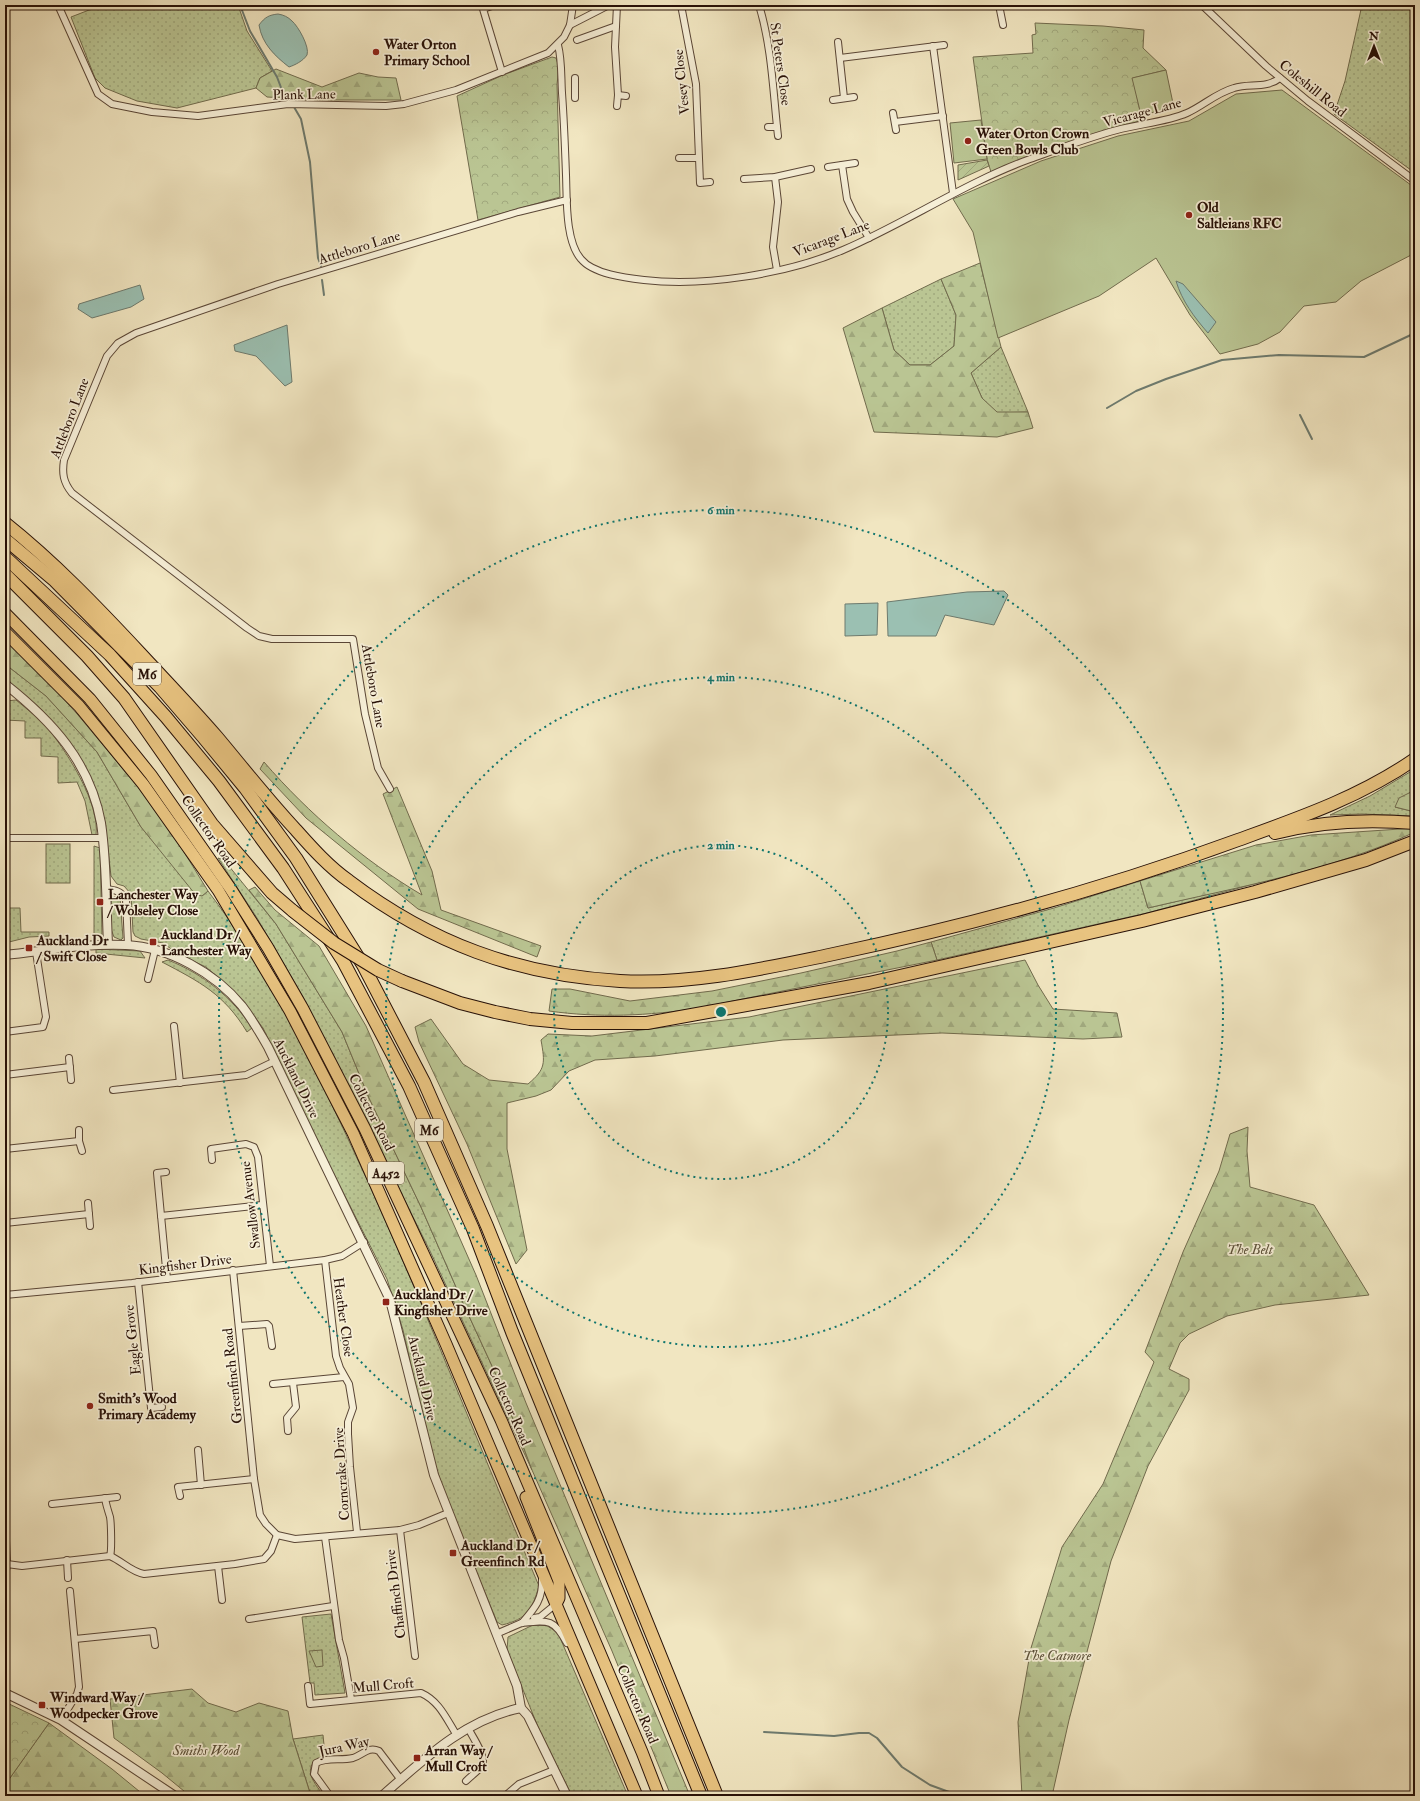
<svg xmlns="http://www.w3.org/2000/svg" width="1420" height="1801" viewBox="0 0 1420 1801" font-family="'IM FELL Double Pica',serif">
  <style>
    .grass { fill: url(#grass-dots); stroke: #716b4d }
    .forest { fill: url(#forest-firs); stroke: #716b4d }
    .park { fill: url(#park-crowns); stroke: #716b4d }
    .garden { fill: url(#garden-furrows); stroke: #716b4d }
    .pitch { fill: #bac593; stroke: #716b4d }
    .water { fill: #9bc0b2; stroke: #6d7a6e }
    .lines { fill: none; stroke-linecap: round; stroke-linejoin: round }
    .stream { stroke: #6d7a6e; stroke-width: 2 }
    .minor-casing { stroke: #5a4636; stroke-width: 8 }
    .tertiary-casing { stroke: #5a4636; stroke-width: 10 }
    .trunk-casing { stroke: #281107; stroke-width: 13 }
    .motorway-casing { stroke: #281107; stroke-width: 14 }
    .minor { stroke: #f6efd7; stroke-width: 6 }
    .tertiary { stroke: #f6efd7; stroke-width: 8 }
    .trunk { stroke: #e8c380; stroke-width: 11 }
    .motorway { stroke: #e8c380; stroke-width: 12 }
    .motorway-bridge-casing { stroke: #281107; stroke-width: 14; stroke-linecap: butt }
    .motorway-bridge { stroke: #e8c380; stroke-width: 12 }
    .ring { fill: none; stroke: #0f766e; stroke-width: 2; stroke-dasharray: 2 4 }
    .poi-dot { fill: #8f2418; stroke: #f6efd7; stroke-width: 1.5 }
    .labels { text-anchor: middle; stroke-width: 3.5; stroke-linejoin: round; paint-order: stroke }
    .shield { fill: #f6efd7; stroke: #665445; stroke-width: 1 }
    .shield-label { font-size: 13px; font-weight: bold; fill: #281107 }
    .poi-label { font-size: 14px; font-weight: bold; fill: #281107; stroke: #f6efd7; text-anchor: start }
    .street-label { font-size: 14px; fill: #281107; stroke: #f6efd7 }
    .park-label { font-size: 14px; font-style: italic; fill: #5b5038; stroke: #f6efd7 }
    .centre { fill: #0f766e; stroke: #f6efd7; stroke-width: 2 }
    .ring-label { font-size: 12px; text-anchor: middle; font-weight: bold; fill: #0f766e; stroke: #f6efd7; stroke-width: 3.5; stroke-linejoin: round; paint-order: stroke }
  </style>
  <defs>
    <pattern id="grass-dots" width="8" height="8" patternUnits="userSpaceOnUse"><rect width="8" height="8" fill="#bac593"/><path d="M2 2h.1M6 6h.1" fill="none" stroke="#a0a87d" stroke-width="1.8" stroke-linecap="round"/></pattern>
    <pattern id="forest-firs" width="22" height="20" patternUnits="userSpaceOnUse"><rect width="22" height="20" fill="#bac593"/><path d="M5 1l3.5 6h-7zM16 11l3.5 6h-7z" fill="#a0a87d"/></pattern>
    <pattern id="park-crowns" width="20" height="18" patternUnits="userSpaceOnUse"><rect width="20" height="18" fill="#bac593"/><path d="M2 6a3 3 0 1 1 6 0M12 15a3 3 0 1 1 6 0" fill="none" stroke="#a0a87d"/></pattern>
    <pattern id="garden-furrows" width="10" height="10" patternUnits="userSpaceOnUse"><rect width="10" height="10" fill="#bac593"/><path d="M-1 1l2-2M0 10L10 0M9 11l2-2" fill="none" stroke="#a0a87d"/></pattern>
  </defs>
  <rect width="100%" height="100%" fill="#f1e6c1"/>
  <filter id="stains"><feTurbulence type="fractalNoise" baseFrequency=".005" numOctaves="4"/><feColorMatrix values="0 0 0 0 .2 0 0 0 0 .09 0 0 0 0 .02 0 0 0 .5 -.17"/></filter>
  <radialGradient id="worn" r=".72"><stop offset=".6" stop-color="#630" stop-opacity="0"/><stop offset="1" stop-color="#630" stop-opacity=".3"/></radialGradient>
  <g class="grass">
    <polygon points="102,5 238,5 247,31 272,71 260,78 256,88 177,108 137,101 105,88 95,78 71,17"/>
    <polygon points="1362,5 1415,5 1415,173 1334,114 1345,81"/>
    <polygon points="941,279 956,315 954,346 930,365 910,365 894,350 882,308"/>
    <polygon points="1001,347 1028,412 997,413 982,398 971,373"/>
    <path d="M5,664L46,696L97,752L141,827L202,896L208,891C262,962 303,1045 342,1126C414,1277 473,1433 539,1586C532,1610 527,1619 502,1625L497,1622L449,1505L431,1453L403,1330L387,1279L310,1127L263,1028L237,994L206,967L178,954L163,943L141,939L135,936L133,932L131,894L124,886L117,884L111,876L105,823L100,803L56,726L41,709L5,680Z"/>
    <path d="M16,700C28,710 40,719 50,731C68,754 100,804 96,835H92L85,801L77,782L58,783V757L41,756V738H25V721L5,720V703L6,701Z"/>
    <polygon points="1415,769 1415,792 1411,792 1395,807 1415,812 1415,816 1362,814 1330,815 1370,796"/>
    <rect x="46" y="844" width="24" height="39"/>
    <polygon points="94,846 100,848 102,935 94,937"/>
    <polygon points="218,858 224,860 276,924 342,1032 369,1098 421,1207 463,1303 498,1379 532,1470 430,1251 302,995 257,918"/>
    <polygon points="1276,878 1147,913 937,960 931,942 1054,908 1140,881 1148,908"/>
    <polygon points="117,896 120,898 123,938 121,940 114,937 111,929 111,900 113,897"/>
    <polygon points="5,908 20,908 21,932 49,932 49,936 29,937 5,943"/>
    <polygon points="96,949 140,951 145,958 96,953"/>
    <path d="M168,960C203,974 232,997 252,1028L247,1032C224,994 200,982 162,962Z"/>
    <polygon points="331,1614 345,1693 315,1695 314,1683 310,1683 302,1617"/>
    <polygon points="533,1625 546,1625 558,1633 628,1796 572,1796 538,1727 507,1650 508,1637"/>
    <path d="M323,1735L325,1755C300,1766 312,1780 324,1796H311L293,1739Z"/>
  </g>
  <g class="forest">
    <polygon points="276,69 322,87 359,73 378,77 396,78 401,100 323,100 267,97 256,88 260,78"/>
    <polygon points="980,263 1001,347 971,373 982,398 997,412 1028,412 1033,428 997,437 874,432 843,328 882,308 894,350 910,365 930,365 954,346 956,315 941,279"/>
    <polygon points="5,640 33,664 78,715 137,786 168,826 208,891 202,896 195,894 141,827 97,752 46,696 5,664"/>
    <path d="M264,762C309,814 363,860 422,895L383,794L397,787L432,871L441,910L541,946L537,957L418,909L306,818L260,769Z"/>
    <polygon points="1411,792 1415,792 1415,812 1395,807 1399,798"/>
    <path d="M1415,828V832C1331,871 1238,887 1148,908L1140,881L1256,845L1311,835Z"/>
    <polygon points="255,887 275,910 319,946 366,1026 476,1275 526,1403 690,1796 671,1796 612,1651 532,1470 498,1379 463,1303 421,1207 369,1098 342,1032 276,924 249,890"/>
    <path d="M931,942L937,960L698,1008C649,1016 598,1018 549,1011L552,989H570L630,1001L712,991L801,973L897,951Z"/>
    <path d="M1025,960L1038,985L1053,1009L1117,1013L1122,1037L1083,1039L942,1033L783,1040L655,1056L595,1060L569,1071L551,1090L536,1096L507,1103V1149L527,1250L516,1264L467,1144L419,1042L415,1027L431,1019L463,1064L489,1080L528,1084C546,1069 545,1063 541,1040L548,1034L592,1036L749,1017Z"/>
    <polygon points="1248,1127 1247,1151 1250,1187 1314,1205 1369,1295 1275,1305 1227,1316 1189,1334 1180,1343 1169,1369 1189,1379 1189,1390 1148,1466 1111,1561 1069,1720 1052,1796 1022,1796 1018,1722 1031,1648 1062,1547 1103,1484 1154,1362 1145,1352 1183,1252 1219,1171 1230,1134"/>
    <polygon points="192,1689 208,1703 236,1712 259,1703 288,1711 293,1739 311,1796 190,1796 162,1773 114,1738 110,1699"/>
    <polygon points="49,1723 112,1769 145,1796 5,1796 5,1785"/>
  </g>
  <g class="park">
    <polygon points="1035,23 1103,26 1144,30 1143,48 1166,70 1133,78 1142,120 991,172 987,159 973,57 1033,53 1032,35 1036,34"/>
    <polygon points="552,57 556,58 559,67 557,84 560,197 478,220 457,96 503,75"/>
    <polygon points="322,1650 323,1666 316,1667 309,1651"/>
    <polygon points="5,1702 49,1723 5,1785"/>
  </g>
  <polygon class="garden" points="987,160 989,166 958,180 958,165"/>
  <g class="pitch">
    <polygon points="1166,70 1174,108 1141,115 1132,78"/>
    <polygon points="1282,90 1415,188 1415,253 1361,281 1336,302 1304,306 1280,332 1258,344 1220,354 1190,315 1156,258 1099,296 998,338 973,232 953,199 1041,161 1118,136 1189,121 1236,94"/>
    <polygon points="981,120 987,159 954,163 950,123"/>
  </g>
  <g class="water">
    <path d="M278,14C284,15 288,17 292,21C298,26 310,47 307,55C303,61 295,65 289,67C275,56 262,44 259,25C265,17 269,15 278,14Z"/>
    <path d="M1176,281L1183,284L1216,322L1208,333C1194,317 1182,301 1176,281Z"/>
    <polygon points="140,285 144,299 131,307 92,318 78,309 79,304"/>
    <polygon points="287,325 292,382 285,386 256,356 235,351 234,345"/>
    <polygon points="1004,591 1008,595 994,625 945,615 936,636 888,636 887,602 967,592"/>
    <polygon points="878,603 877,635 845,636 845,604"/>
  </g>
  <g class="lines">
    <g class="stream">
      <polyline points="240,5 250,31 277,77 285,98"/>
      <polyline points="294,107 301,119 310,162 318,258 321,266"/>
      <polyline points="322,280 324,295"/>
      <polyline points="1107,408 1136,391 1166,379 1222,360 1279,355 1364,357 1415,333"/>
      <polyline points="1300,415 1312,439"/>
      <polyline points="764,1732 834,1736 859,1733 869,1733 877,1738 902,1767 930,1785 960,1796"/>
    </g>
    <g class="minor-casing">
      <g id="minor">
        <polyline points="58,5 98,94 112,104 152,112 198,116 288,104 386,106 404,104 456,90 548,53 564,37 570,25 573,5"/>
        <polyline points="495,5 483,9 502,72"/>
        <polyline points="617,5 615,47 618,95"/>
        <polyline points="681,5 696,84 700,183 710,182"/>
        <path d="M759,5C772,48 773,92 778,136"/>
        <polyline points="999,5 1003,25"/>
        <polyline points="1202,5 1266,66 1308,101 1415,181"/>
        <polyline points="570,25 609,5"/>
        <polyline points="577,40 616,26"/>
        <polyline points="838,42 844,98"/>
        <path d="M558,45C562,60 561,77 562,93C564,120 565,147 566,175C567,198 565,241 581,259C593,274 626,278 644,280C704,287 787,274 843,250C906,223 964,183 1030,159C1058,149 1087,138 1117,130C1138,124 1167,122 1187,113C1203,106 1216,93 1234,88C1249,83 1266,89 1280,78"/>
        <polyline points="933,46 953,193"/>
        <polyline points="840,58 944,45"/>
        <polyline points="575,78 575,98"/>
        <polyline points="833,100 854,97"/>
        <polyline points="617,106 618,95 626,96"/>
        <polyline points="893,113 896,130"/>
        <polyline points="895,122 943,116"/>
        <polyline points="768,127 777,127"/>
        <polyline points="679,158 698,158"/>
        <polyline points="842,165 847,199 853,212 869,238"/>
        <polyline points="828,167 855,163"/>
        <polyline points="775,177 778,202 773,247 777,270"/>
        <polyline points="744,179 775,177 811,169"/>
        <polyline points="5,693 10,688"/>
        <path d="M390,789L378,768L365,714L353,639H272L259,636L247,628L72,493C63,482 62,473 64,460L107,356L118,343L136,333L278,284L518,212L567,200"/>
        <polyline points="5,838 102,838"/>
        <path d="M106,889C115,890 121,891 126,899L128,945"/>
        <polyline points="148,979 155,950"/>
        <polyline points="174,1026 180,1083"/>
        <polyline points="5,1032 43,1027 46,1017 36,952"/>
        <polyline points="69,1058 71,1080"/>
        <polyline points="5,1075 70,1067"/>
        <polyline points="113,1090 246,1075 275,1061"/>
        <polyline points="79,1130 79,1141 82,1151"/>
        <polyline points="5,1149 79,1141"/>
        <polyline points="212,1160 211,1149 246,1144 254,1147 258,1157 270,1266"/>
        <polyline points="166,1172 157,1173 167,1279"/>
        <polyline points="88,1203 90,1226"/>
        <polyline points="161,1216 262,1205"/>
        <polyline points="5,1223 89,1214"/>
        <polyline points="325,1260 336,1356 340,1368 349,1384 353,1408 348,1422 348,1434 350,1467 357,1532"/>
        <polyline points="233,1270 254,1479 260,1515 266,1524 277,1535 295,1539 400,1530 419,1525 448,1513"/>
        <polyline points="138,1282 151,1408 162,1407"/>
        <polyline points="5,1295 132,1283 325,1260 342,1256 364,1242"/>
        <polyline points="239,1326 267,1324 269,1326 272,1346"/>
        <polyline points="273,1384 344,1377"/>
        <polyline points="288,1431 287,1418 296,1407 293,1383"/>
        <polyline points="198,1450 201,1485"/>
        <polyline points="180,1496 178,1487 254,1479"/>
        <path d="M105,1498C106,1505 108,1510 110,1517C111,1522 112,1551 110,1556"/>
        <polyline points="52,1504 117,1497"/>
        <polyline points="5,1518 7,1564 5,1577"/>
        <polyline points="400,1530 415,1656"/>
        <polyline points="325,1537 339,1640 344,1658 351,1699"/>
        <polyline points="67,1560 68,1578"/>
        <path d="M7,1564L22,1566L110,1556C122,1561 131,1572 144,1574L235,1564L264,1559L271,1551L277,1535"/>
        <polyline points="218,1566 222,1600"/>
        <polyline points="534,1618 540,1617 556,1604"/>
        <polyline points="249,1619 333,1606"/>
        <path d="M522,1623C549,1620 554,1619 567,1643"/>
        <path d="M522,1623C535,1608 543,1599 542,1579"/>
        <polyline points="496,1634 526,1621"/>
        <polyline points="75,1639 153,1631 155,1645"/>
        <path d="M308,1686L310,1704L421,1693C439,1701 446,1718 456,1734"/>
        <polyline points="61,1720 77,1694 79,1687 70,1591"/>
        <path d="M466,1781C471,1776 478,1771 482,1766C487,1757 472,1736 468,1728"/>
        <path d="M330,1796L314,1774L316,1763C327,1757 341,1761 353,1758C363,1755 368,1746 379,1751L401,1780"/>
        <polyline points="505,1796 519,1784 554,1770"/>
      </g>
    </g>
    <g class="tertiary-casing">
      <g id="tertiary">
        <path d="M5,684C52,721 90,762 101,823C107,863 106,904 108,944"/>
        <path d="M5,955C45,951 86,943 126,945C169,947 215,973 242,1006C252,1019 260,1033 268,1047L390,1300L434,1475L517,1686L521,1708L528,1716L567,1796"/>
        <polyline points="5,1693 61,1720 175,1796"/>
        <path d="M382,1796C423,1760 465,1719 521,1708"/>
      </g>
    </g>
    <g class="trunk-casing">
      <g id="trunk">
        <polyline points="5,613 90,699 151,775 230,888 268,948 303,1009 365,1129 501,1420 642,1752 659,1796"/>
        <polyline points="5,632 79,706 143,784 218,890 290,1011 353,1133 446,1344 637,1796"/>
        <polyline points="526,1497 559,1581 559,1598 556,1604"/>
      </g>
    </g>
    <g class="motorway-casing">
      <g id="motorway">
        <path d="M5,523C54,562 97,607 140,653C166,681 192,708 217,737C243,768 268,800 296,830C312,848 329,867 349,881C431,943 517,975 620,981C690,985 761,969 829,955C968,926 1105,889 1238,840C1299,818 1360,797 1415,759"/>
        <polyline points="5,539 55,581 160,687 203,737 245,788 296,858 363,965 424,1082 487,1226 717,1796"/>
        <polyline points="5,557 110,655 166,717 219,781 283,868 343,961 409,1086 473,1229 512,1332 701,1796"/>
        <polyline points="5,574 87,656 124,698 212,824 272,893 293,911"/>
        <path d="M1275,833C1321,821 1368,819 1415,823"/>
        <polyline points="402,981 460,1003 495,1012 530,1019 572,1023 647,1023 869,983 1142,921 1255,892 1366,860 1415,841"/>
      </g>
    </g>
    <use href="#minor" class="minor"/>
    <use href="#tertiary" class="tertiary"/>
    <use href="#trunk" class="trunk"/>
    <use href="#motorway" class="motorway"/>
    <g class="motorway-bridge-casing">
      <polyline id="motorway-bridge" points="293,911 334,943 378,970 402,981"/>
    </g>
    <use href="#motorway-bridge" class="motorway-bridge"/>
  </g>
  <g class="ring">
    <circle cx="721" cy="1012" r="167"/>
    <circle cx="721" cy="1012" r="335"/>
    <circle cx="721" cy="1012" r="502"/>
  </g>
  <g class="poi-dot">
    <circle cx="376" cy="52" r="4"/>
    <circle cx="968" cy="141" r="4"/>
    <circle cx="1189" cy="215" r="4"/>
    <rect x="96" y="898" width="8" height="8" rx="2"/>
    <rect x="149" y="938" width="8" height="8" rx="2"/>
    <rect x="25" y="944" width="8" height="8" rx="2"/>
    <rect x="382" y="1298" width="8" height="8" rx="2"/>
    <circle cx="90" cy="1406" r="4"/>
    <rect x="449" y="1549" width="8" height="8" rx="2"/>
    <rect x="38" y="1701" width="8" height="8" rx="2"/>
    <rect x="413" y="1754" width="8" height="8" rx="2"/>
  </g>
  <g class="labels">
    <g class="shield">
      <rect x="133" y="663" width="28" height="22" rx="3"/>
      <rect x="415" y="1119" width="28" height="22" rx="3"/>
      <rect x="368" y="1162" width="36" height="22" rx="3"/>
    </g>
    <g class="shield-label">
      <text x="147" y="679">M6</text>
      <text x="429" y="1135">M6</text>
      <text x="386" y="1178">A452</text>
    </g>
    <g class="poi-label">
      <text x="384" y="49">Water Orton<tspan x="384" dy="16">Primary School</tspan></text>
      <text x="976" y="138">Water Orton Crown<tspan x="976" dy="16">Green Bowls Club</tspan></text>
      <text x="1197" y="212">Old<tspan x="1197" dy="16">Saltleians RFC</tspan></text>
      <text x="108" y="899">Lanchester Way<tspan x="108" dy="16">/ Wolseley Close</tspan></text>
      <text x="161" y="939">Auckland Dr /<tspan x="161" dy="16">Lanchester Way</tspan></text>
      <text x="37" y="945">Auckland Dr<tspan x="37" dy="16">/ Swift Close</tspan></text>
      <text x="394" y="1299">Auckland Dr /<tspan x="394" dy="16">Kingfisher Drive</tspan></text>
      <text x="98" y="1403">Smith's Wood<tspan x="98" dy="16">Primary Academy</tspan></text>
      <text x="461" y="1550">Auckland Dr /<tspan x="461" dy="16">Greenfinch Rd</tspan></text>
      <text x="50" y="1702">Windward Way /<tspan x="50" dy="16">Woodpecker Grove</tspan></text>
      <text x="425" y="1755">Arran Way /<tspan x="425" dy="16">Mull Croft</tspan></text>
    </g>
    <g class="street-label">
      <text transform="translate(781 64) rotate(82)" y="5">St Peters Close</text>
      <text transform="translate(681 82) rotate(-96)" y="5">Vesey Close</text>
      <text transform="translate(1313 88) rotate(39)" y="5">Coleshill Road</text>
      <text transform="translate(304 94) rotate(-1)" y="5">Plank Lane</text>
      <text transform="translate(1142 112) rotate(-15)" y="5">Vicarage Lane</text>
      <text transform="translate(831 238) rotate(-21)" y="5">Vicarage Lane</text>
      <text transform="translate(359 247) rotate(-17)" y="5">Attleboro Lane</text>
      <text transform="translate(69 418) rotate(-69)" y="5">Attleboro Lane</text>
      <text transform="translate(374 686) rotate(80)" y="5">Attleboro Lane</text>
      <text transform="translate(209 831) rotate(55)" y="5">Collector Road</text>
      <text transform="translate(297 1078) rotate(64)" y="5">Auckland Drive</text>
      <text transform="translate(372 1112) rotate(63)" y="5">Collector Road</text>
      <text transform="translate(250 1205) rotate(-97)" y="5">Swallow Avenue</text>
      <text transform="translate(185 1264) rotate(-7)" y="5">Kingfisher Drive</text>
      <text transform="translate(344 1317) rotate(82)" y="5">Heather Close</text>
      <text transform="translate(132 1340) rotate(-96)" y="5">Eagle Grove</text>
      <text transform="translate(232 1376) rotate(-96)" y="5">Greenfinch Road</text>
      <text transform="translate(423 1378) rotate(77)" y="5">Auckland Drive</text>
      <text transform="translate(510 1406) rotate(66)" y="5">Collector Road</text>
      <text transform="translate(341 1474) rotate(-94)" y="5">Corncrake Drive</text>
      <text transform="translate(395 1594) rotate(-97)" y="5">Chaffinch Drive</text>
      <text transform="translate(383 1685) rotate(-5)" y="5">Mull Croft</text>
      <text transform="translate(638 1704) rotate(67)" y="5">Collector Road</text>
      <text transform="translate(344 1746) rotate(-12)" y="5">Jura Way</text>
    </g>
    <g class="park-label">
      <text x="1250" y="1254">The Belt</text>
      <text x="1057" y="1660">The Catmore</text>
      <text x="206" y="1755">Smiths Wood</text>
    </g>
  </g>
  <circle cx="721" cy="1012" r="6" class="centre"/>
  <g class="ring-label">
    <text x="721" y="514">6 min</text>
    <text x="721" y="681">4 min</text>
    <text x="721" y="849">2 min</text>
  </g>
  <rect width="1420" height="1801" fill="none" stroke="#f1e6c1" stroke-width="20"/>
  <rect x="6" y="6" width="1408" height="1789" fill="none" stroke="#281107" stroke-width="2"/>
  <rect x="10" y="10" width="1400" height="1781" fill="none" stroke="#281107"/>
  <g transform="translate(1374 46)" stroke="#f6efd7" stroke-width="3" paint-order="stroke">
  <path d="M0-3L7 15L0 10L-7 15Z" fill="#281107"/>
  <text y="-6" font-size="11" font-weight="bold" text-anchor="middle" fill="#281107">N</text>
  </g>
  <rect width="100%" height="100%" filter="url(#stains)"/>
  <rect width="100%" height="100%" fill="url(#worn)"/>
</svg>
